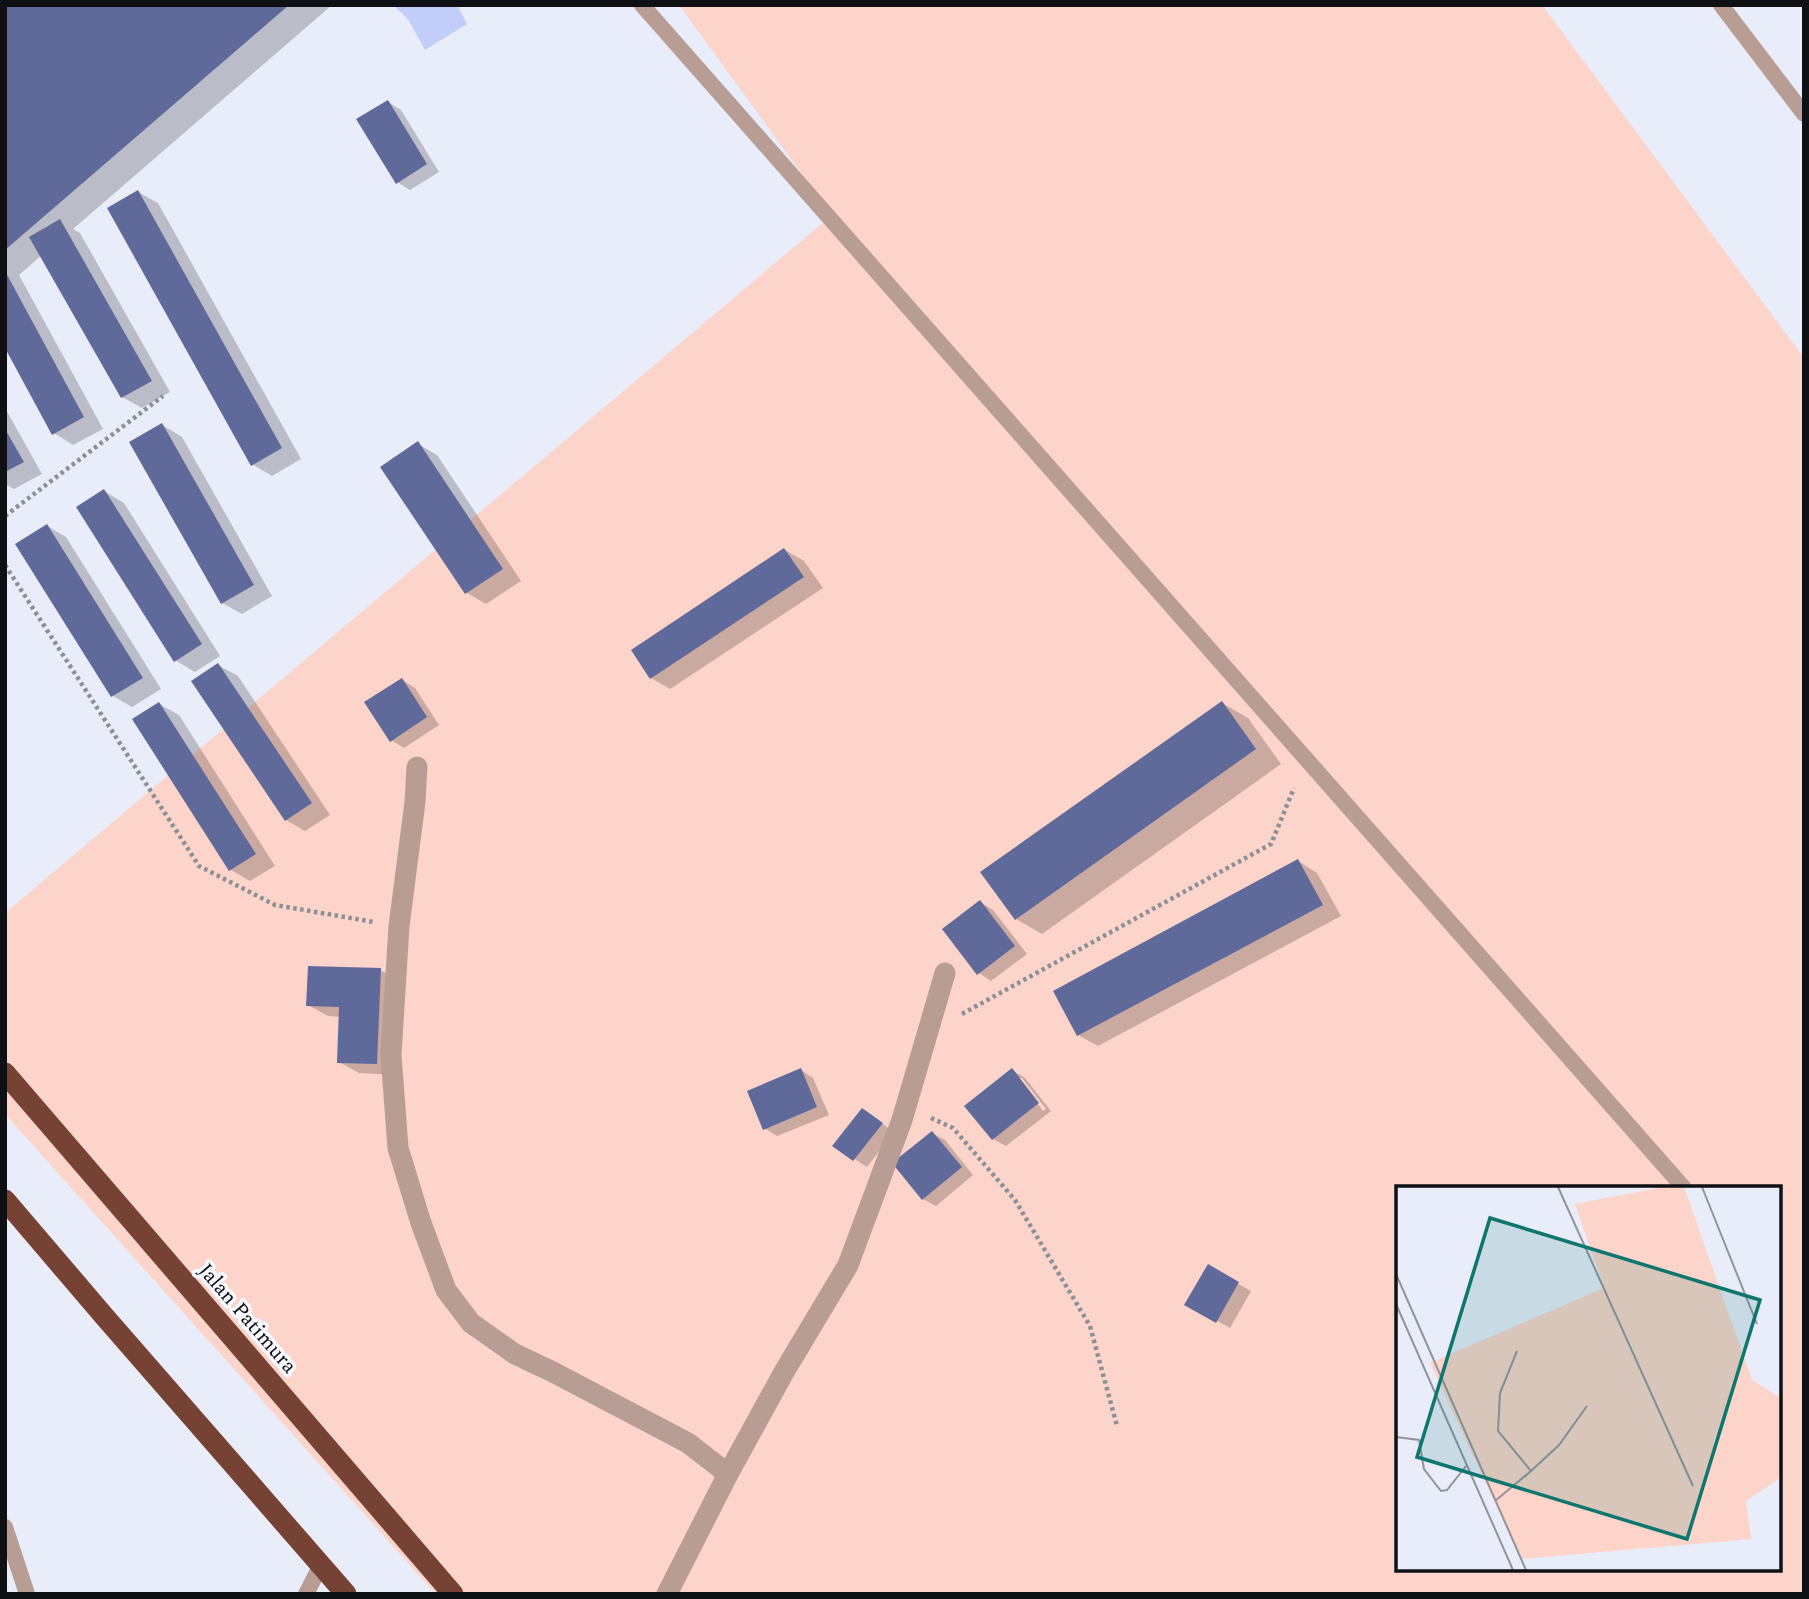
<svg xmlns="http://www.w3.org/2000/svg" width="1809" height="1599" viewBox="0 0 1809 1599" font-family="Spectral,serif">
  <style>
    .green { fill: #fcd4c9; fill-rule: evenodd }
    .water { fill: #c2cdf9 }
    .shadow { fill: #0003; fill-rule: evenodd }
    .building { fill: #5f6a9a }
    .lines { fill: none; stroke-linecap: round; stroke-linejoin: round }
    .path { stroke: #8d8f98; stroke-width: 4.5; stroke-dasharray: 3.5 3.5; stroke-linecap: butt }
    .lane { stroke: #b89d95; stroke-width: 16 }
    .street { stroke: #b89d95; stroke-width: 21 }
    .highway { stroke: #764233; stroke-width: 21 }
    .labels { text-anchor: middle; stroke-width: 7; stroke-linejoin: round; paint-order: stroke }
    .street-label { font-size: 21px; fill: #0f1014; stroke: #f9faff }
    .inset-road { fill: none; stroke: #92949d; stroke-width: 2 }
    .view { fill: #0f766e; fill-opacity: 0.15; stroke: #0f766e; stroke-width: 3.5 }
    .inset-edge { fill: none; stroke: #0f1014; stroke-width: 3.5 }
  </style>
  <rect width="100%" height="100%" fill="#e9ecf9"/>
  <path class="green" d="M679,5H1542L1804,358V1594H436L5,1114V913L832,215ZM1398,1188H1779V1569H1398Z"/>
  <polygon class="water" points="393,5 457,5 467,24 425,50 408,19"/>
  <g class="shadow">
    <polygon points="5,5 332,5 73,229 80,233 170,392 142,408 122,397 42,255 19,275 103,429 73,445 54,433 5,345"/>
    <polygon points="388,102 401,110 439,172 410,190 397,182"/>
    <polygon points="138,192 158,203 301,459 272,476 252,464"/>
    <polygon points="5,408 42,474 14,489 5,484"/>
    <polygon points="162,425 182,437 272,596 242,614 222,603"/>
    <polygon points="418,444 437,455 521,581 486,604 467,593 382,467"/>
    <polygon points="104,491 124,503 220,656 195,672 175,660"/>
    <polygon points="47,526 66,537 161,689 132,707 113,696"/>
    <polygon points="785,550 804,561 823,588 670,689 651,678"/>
    <polygon points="218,665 238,676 330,815 305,831 286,820"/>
    <polygon points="402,680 415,688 439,725 404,748 391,740"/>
    <polygon points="1222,703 1248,718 1281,764 1042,934 1016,919"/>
    <polygon points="159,704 179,715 275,866 250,881 231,870"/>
    <polygon points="1298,861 1317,873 1341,916 1098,1046 1078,1035"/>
    <polygon points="980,902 993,910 1027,954 991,981 979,973"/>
    <polygon points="380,970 400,981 397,1075 359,1073 339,1062 341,1017 328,1016 308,1005"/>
    <polygon points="801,1070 813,1078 829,1115 777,1136 764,1128"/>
    <path d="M1012,1070L1025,1078L1051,1111L1006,1146L993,1139ZM1018,1078H1022L1046,1109L1043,1111Z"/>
    <polygon points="863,1110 894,1132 867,1167 835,1146"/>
    <polygon points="932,1133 945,1140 973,1175 936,1206 923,1199"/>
    <polygon points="1208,1267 1251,1291 1230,1328 1187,1304"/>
  </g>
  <g class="building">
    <polygon points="5,5 289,5 5,250"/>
    <polygon points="388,100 427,164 396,184 356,119"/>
    <polygon points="138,190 282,448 251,466 107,208"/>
    <polygon points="60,219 152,381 121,398 29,237"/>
    <polygon points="5,271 84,417 52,435 5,348"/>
    <polygon points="162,423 254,585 221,604 129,442"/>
    <polygon points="5,429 24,462 5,472"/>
    <polygon points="418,441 503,569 465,594 380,467"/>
    <polygon points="104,489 202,644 174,662 76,507"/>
    <polygon points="47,524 143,678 111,697 15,544"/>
    <polygon points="784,548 804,577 650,679 631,650"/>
    <polygon points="218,663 312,803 285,821 191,681"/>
    <polygon points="402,678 427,717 390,742 364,702"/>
    <polygon points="1222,701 1256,749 1015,920 980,872"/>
    <polygon points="159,702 256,854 229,871 132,719"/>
    <polygon points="1298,859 1323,905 1077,1036 1053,991"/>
    <polygon points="980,900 1015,946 977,975 942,929"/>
    <polygon points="308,966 381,968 377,1064 337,1063 339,1007 306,1006"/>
    <polygon points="801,1068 817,1107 763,1130 747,1091"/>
    <polygon points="1012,1068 1039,1103 992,1140 964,1106"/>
    <polygon points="862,1108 883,1123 853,1161 832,1146"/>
    <polygon points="932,1131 962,1167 922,1200 892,1163"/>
    <polygon points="1208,1264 1239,1282 1216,1323 1184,1305"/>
  </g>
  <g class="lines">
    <g class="path">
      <polyline points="5,516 163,396"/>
      <polyline points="5,565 199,866 275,905 374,922"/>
      <polyline points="962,1014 1271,844 1294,788"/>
      <polyline points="931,1118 953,1128 1015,1200 1090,1326 1117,1426"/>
    </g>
    <g class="lane">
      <polyline points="642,5 1684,1188"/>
      <polyline points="1721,5 1804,114"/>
      <polyline points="5,1527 27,1594"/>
      <polyline points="306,1594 321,1565"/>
    </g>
    <g class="street">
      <polyline points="417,767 415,802 399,926 391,1055 398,1148 421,1223 446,1290 471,1323 515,1354 553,1372 688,1443 728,1474 667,1594"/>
      <polyline points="728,1474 784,1372 848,1265 902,1120 945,973"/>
    </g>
    <g class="highway">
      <polyline points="5,1073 453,1594"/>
      <polyline points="5,1200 104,1316 346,1594"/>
    </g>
  </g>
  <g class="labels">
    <g class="street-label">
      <text transform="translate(248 1318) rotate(49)" y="7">Jalan Patimura</text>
    </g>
  </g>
  <g transform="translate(1396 1186)">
    <rect width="385" height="385" fill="#e9ecf9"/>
    <path d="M267,1H288L356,194L385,212V291L350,315L355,353L125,373L34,177L208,102L179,18Z" fill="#fcd4c9"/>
    <path class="inset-road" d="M162,1L297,300M306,1L361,138M0,88L130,384M0,118L117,384M0,251L23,254L28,283L45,305L51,304L70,280M135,285L163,259L191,220M99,315L135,285L102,245L104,207L121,165"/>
    <path class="view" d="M94,32L364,114L291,353L21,271Z"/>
    <rect width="385" height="385" class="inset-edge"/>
  </g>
  <rect width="1809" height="1599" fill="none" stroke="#0f1014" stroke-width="14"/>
</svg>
